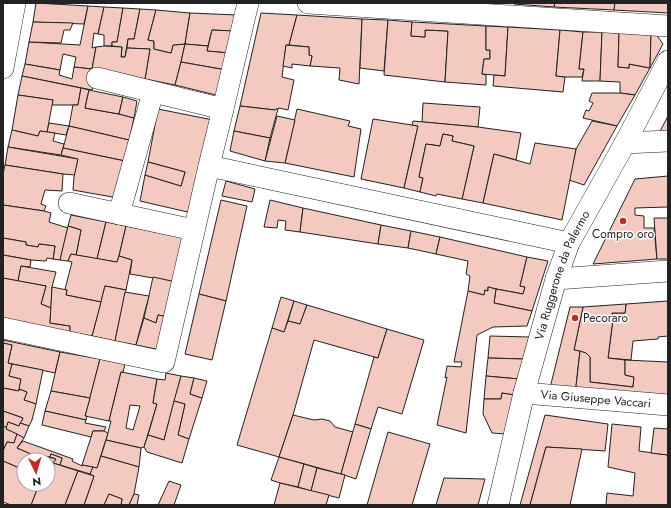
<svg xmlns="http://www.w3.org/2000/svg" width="671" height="508" viewBox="0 0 671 508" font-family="Jost,sans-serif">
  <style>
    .building { fill: #f3c9c0; stroke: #222; fill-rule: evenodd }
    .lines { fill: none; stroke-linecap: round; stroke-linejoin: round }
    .minor-casing { stroke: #222; stroke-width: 22 }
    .minor { stroke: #fff; stroke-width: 21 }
    .poi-dot { fill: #c62828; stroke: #fff; stroke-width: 1.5 }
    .labels { text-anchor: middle; stroke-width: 3; stroke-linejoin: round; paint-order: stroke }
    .poi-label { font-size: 12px; fill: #222; stroke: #fff }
    .street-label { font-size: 12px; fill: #222; stroke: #fff }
  </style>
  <rect width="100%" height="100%" fill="#fff"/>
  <g class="building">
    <polygon points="36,3 88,6 84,24 33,22"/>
    <polygon points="514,3 555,3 554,7 514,4"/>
    <polygon points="555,3 615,3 614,10 554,7"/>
    <polygon points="615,3 668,3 668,13 614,10"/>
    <polygon points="88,6 104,7 98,34 94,33 92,48 96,47 92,69 74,67 76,57 63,54 60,70 25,64 29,42 80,45"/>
    <polygon points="104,7 123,8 117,42 112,42 112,46 104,46 104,35 98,34"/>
    <polygon points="123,8 140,9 134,39 128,39 125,57 121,57 122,47 112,46 112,42 117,42"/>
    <polygon points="140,9 156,10 148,40 154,41 154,49 171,53 173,45 185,44 181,62 175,85 145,79 150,49 127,48 128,39 134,39"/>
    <polygon points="156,10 190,13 185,44 173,45 171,53 154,49 154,41 148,40"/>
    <polygon points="190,13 237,15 234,31 212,30 208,46 185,44"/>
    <polygon points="261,13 297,15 289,45 286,45 282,77 294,80 288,110 279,108 278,109 276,109 275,110 240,106"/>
    <polygon points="297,15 362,19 359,84 339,80 340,68 310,66 312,56 309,55 309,47 289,45"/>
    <polygon points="362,19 388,20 384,71 360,68"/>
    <polygon points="388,20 412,22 411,36 425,37 425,30 448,31 445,82 384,75"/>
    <polygon points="33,22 73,23 70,30 64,30 61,43 29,42"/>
    <polygon points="412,22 486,26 486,50 490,50 490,59 484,59 482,74 486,75 486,85 445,82 448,31 425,30 425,37 411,36"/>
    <polygon points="486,26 508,27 505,76 482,74 484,59 490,59 490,50 486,50"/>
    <polygon points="508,27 560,30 556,76 565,77 563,92 493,86 494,75 505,76"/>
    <polygon points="212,30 234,31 229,53 207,51"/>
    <polygon points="560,30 583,32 579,69 584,69 582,77 565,77 556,76"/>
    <polygon points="583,32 602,32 600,81 582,81 584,69 579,69"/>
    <polygon points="602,32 619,33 618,67 629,68 629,64 650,68 635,95 620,93 620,82 600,81"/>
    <polygon points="619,33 651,34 650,68 629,64 629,68 618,67"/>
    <polygon points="651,34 656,34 663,44 650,68"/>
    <polygon points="185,44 208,46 207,51 229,53 226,70 181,62"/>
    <polygon points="286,45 309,47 309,55 312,56 310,66 292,64 292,68 283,66"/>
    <polygon points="104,46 122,47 121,57 125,57 127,48 150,49 145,79 97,68 92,90 22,76 25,64 60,70 59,75 72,79 74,67 92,69 96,47"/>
    <polygon points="181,62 226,70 220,96 175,85"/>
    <polygon points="22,76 81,88 78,105 52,105 53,100 18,95"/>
    <polygon points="81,88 89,90 85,108 119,114 134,118 129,140 69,126 73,105 78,105"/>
    <polygon points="89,90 123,97 119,114 85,108"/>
    <polygon points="592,93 620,93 635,95 617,126 583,118 586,110 589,111 593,103 589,101"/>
    <polygon points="18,95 53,100 47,132 40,131 38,136 12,130"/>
    <polygon points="123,97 137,101 134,118 119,114"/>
    <polygon points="423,103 480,107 478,127 422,122"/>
    <polygon points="240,106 275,110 276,109 278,109 270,138 234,131"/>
    <polygon points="158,109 213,120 192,213 140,201 145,175 181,186 185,172 148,162"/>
    <polygon points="297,109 350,121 348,126 361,129 354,177 285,163"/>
    <polygon points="277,116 295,120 285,163 265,161"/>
    <polygon points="668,116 668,135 658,135"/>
    <polygon points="373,119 418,126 404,188 361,179"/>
    <polygon points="413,121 478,127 521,133 516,160 494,154 483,203 462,199 474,146 452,141 453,136 443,134 440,146 426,144 419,177 423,178 420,192 404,188 418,126 412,125"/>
    <polygon points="592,121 617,126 584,185 569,180 576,149"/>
    <polygon points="49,123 69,126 66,135 47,132"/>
    <polygon points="69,126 129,140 125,161 63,148"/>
    <polygon points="12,130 38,136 40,131 55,133 53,141 64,144 61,155 8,147"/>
    <polygon points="234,131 270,138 265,161 230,151"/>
    <polygon points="443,134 453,136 452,141 474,146 462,199 437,194 436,196 420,192 423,178 419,177 426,144 440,146"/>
    <polygon points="535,143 576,149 562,220 483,203 494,154 530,164"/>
    <polygon points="8,147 78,159 75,175 63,174 5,165"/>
    <polygon points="63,148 125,161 118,198 73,190 74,177 78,159 61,155"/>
    <polygon points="148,162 185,172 181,186 145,175"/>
    <polygon points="5,165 63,174 62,191 45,190 41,204 46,206 44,211 3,205 3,174"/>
    <polygon points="668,176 668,207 635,208 635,215 644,216 644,228 654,228 657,259 593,264 635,179"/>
    <polygon points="226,181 255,189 252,202 222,196"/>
    <polygon points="221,200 247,206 226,301 199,294"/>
    <polygon points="270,200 303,208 300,232 285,230 286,221 278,220 277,228 264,227"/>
    <polygon points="3,205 44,211 51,213 49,222 68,228 60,260 53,259 55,246 39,244 38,247 26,245 26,242 3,238"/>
    <polygon points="303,208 381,225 378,244 300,232"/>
    <polygon points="71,215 106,222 97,259 76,255 81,230 68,226"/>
    <polygon points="654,218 668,218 668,259 657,259"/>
    <polygon points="106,222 126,226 119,256 117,262 97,259"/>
    <polygon points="381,225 411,231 408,248 378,244"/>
    <polygon points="68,226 81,230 76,255 71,254 68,261 60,260"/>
    <polygon points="126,226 186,238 176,282 130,274 132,260 119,256"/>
    <polygon points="411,231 440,237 436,254 408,248"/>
    <polygon points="440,237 527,257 520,286 525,287 523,294 496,289 488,287 488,291 485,290 484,295 468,291 470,276 466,274 468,261 436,254"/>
    <polygon points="3,238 26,242 26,245 38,247 39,244 55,246 53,259 47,258 46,261 31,260 3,255"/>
    <polygon points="71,254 117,262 119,256 132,260 126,290 105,286 101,302 66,295 67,290 65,289 72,262 68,261"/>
    <polygon points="3,255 31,260 30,267 21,266 18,281 3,278"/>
    <polygon points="527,257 548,261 532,311 494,303 496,289 523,294 525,287 520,286"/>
    <polygon points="21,266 56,272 52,287 51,308 41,304 46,286 18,281"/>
    <polygon points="153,277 176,282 168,317 158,315 156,323 144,318"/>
    <polygon points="3,278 46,286 41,304 51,308 50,323 70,326 70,332 3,319"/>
    <polygon points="105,286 126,290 115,341 92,336"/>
    <polygon points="52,287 67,290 66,295 101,302 92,336 70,332 70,326 50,323"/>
    <polygon points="488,287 496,289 494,303 532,311 527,326 493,327 477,335 466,433 437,425 447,377 445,378 447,366 461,367 462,362 454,362 468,291 484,295 485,290 488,291"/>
    <polygon points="125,292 149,296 136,345 115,341"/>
    <polygon points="199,294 226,301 212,360 185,354"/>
    <polygon points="281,297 294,301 284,332 272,328"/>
    <polygon points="294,301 307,305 300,324 288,321"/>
    <polygon points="668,301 668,336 658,337 658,339 633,341 631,360 608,358 613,319 612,313 625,313 626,304"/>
    <polygon points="626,304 625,313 612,313 613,319 608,358 625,360 625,375 634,377 633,387 590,382 590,357 586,353 574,350 583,307"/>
    <polygon points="307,305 387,329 378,358 314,340 293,415 279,457 237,445 272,328 284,332 288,321 300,324"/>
    <polygon points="570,307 583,307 574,350 580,351 575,395 549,392"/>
    <polygon points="158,315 168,317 161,350 136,345 144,318 156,323"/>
    <polygon points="387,329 424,340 402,414 378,407 371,429 355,424 374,357 378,358"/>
    <polygon points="490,336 529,337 523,359 488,358"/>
    <polygon points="3,340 60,352 55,373 8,363 12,345 3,343"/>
    <polygon points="3,343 12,345 8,363 12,364 9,376 21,379 19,391 3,388"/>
    <polygon points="580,351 586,353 590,357 590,382 633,387 634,377 625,375 625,360 668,362 668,403 575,395"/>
    <polygon points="60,352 100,359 90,398 51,391"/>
    <polygon points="488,358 523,359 519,379 486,376"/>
    <polygon points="100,359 125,364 123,372 121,372 109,421 85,416"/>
    <polygon points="12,364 43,370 36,404 24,400 27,392 19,389 21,379 9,376"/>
    <path d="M121,372L157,379L153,403L157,404L144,447L141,448L106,440L111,421H109ZM130,405L140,406L133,430L126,428Z"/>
    <polygon points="166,373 181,376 164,440 148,435 157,404 153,403 157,379 165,380"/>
    <polygon points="181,376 194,378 190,394 202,398 189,439 178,435 185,404 174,401"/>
    <polygon points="486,376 519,379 514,395 502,393 501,399 484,399"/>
    <polygon points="194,378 207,381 202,398 190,394"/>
    <polygon points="3,388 19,391 19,389 27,392 24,400 36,404 32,420 29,426 20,423 23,418 3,411"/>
    <polygon points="51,391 90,398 85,416 87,416 86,420 45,411"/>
    <polygon points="502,393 514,395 505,434 492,433 483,414 484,399 501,399"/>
    <polygon points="174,401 185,404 178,435 189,439 182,463 147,452 144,447 148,435 164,440"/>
    <polygon points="3,411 23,418 19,426 8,422 7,428 3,426"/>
    <polygon points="45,411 86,420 85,423 106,427 104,431 93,431 91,437 42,425"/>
    <polygon points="293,415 314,420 322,419 330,421 335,427 353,432 341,474 279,457"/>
    <polygon points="545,415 608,424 605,451 546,447 530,505 520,505"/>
    <polygon points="8,422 19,426 20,423 29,426 24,438 6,429"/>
    <polygon points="355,424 371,429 356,479 341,474"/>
    <polygon points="612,424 641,427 639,451 668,455 668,505 606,505 607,493 633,496 635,473 608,467"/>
    <polygon points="3,426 7,428 6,429 17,434 14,443 7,442 3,451"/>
    <polygon points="654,428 668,429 668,455 651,453"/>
    <polygon points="93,431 104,431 108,433 97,468 82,465"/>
    <polygon points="388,432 430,444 412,505 367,505"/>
    <polygon points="17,434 24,438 17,448 43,459 42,460 24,460 24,470 3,461 3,451 7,442 14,443"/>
    <polygon points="106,440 141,448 139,467 101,456"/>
    <polygon points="23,441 73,459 72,461 82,466 82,465 93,467 90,474 60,465 62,458 51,454 50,457 44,456 43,459 17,448"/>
    <polygon points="546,447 582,449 570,505 530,505"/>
    <polygon points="51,454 62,458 60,465 53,463 56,459 50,457"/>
    <polygon points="44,456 56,459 53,463 78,471 65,505 31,505 39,484 48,484 48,460 42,460"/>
    <polygon points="101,456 139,467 134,494 129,505 121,505 122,499 109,494 104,505 84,505 94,476 90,474 93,467 97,468"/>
    <polygon points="279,457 304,464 298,487 280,483 271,480"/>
    <polygon points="3,461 24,470 24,484 39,484 31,505 11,505 3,502"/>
    <polygon points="304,464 317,468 311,491 298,487"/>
    <polygon points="317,468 345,475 339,498 311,491"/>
    <polygon points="78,471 94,476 84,505 65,505"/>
    <polygon points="444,478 485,479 478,505 436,505"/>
    <polygon points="169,481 181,485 174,505 158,505"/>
    <polygon points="280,483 329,495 326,505 274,505"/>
    <polygon points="109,494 122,499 121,505 104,505"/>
    <polygon points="134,494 139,495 137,505 129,505"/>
  </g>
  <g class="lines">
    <g class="minor-casing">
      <g id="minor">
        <polyline points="308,3 668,26"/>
        <polyline points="3,68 15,3"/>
        <polyline points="97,78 223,109"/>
        <polyline points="625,143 668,141"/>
        <polyline points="209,166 569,243"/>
        <polyline points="69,203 194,230"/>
        <polyline points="119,214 153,92"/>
        <polyline points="556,279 668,271"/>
        <polyline points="3,328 164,362 209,166 223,109 248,3"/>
        <path id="s1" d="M524,393L668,405"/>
        <path id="s2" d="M498,505L524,393L556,279L569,243L625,143L668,61"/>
      </g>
    </g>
    <use href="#minor" class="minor"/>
  </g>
  <g class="poi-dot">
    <circle cx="623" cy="221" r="4"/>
    <circle cx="575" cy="318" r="4"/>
  </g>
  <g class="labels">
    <g class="poi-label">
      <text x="623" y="238">Compro oro</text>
      <text x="583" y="322" text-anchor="start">Pecoraro</text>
    </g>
    <g class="street-label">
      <text dy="4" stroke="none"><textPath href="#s2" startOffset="239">Via Ruggerone da Palermo</textPath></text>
      <text dy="4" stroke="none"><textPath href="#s1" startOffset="72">Via Giuseppe Vaccari</textPath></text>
    </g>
  </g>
  <rect width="671" height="508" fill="none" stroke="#222222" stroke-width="8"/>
  <g transform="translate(36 472) rotate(175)"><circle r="19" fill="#ffffff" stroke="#a7a7a7"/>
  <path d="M0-3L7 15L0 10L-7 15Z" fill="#c62828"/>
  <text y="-6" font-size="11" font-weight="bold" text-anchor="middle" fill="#222222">N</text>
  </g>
</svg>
